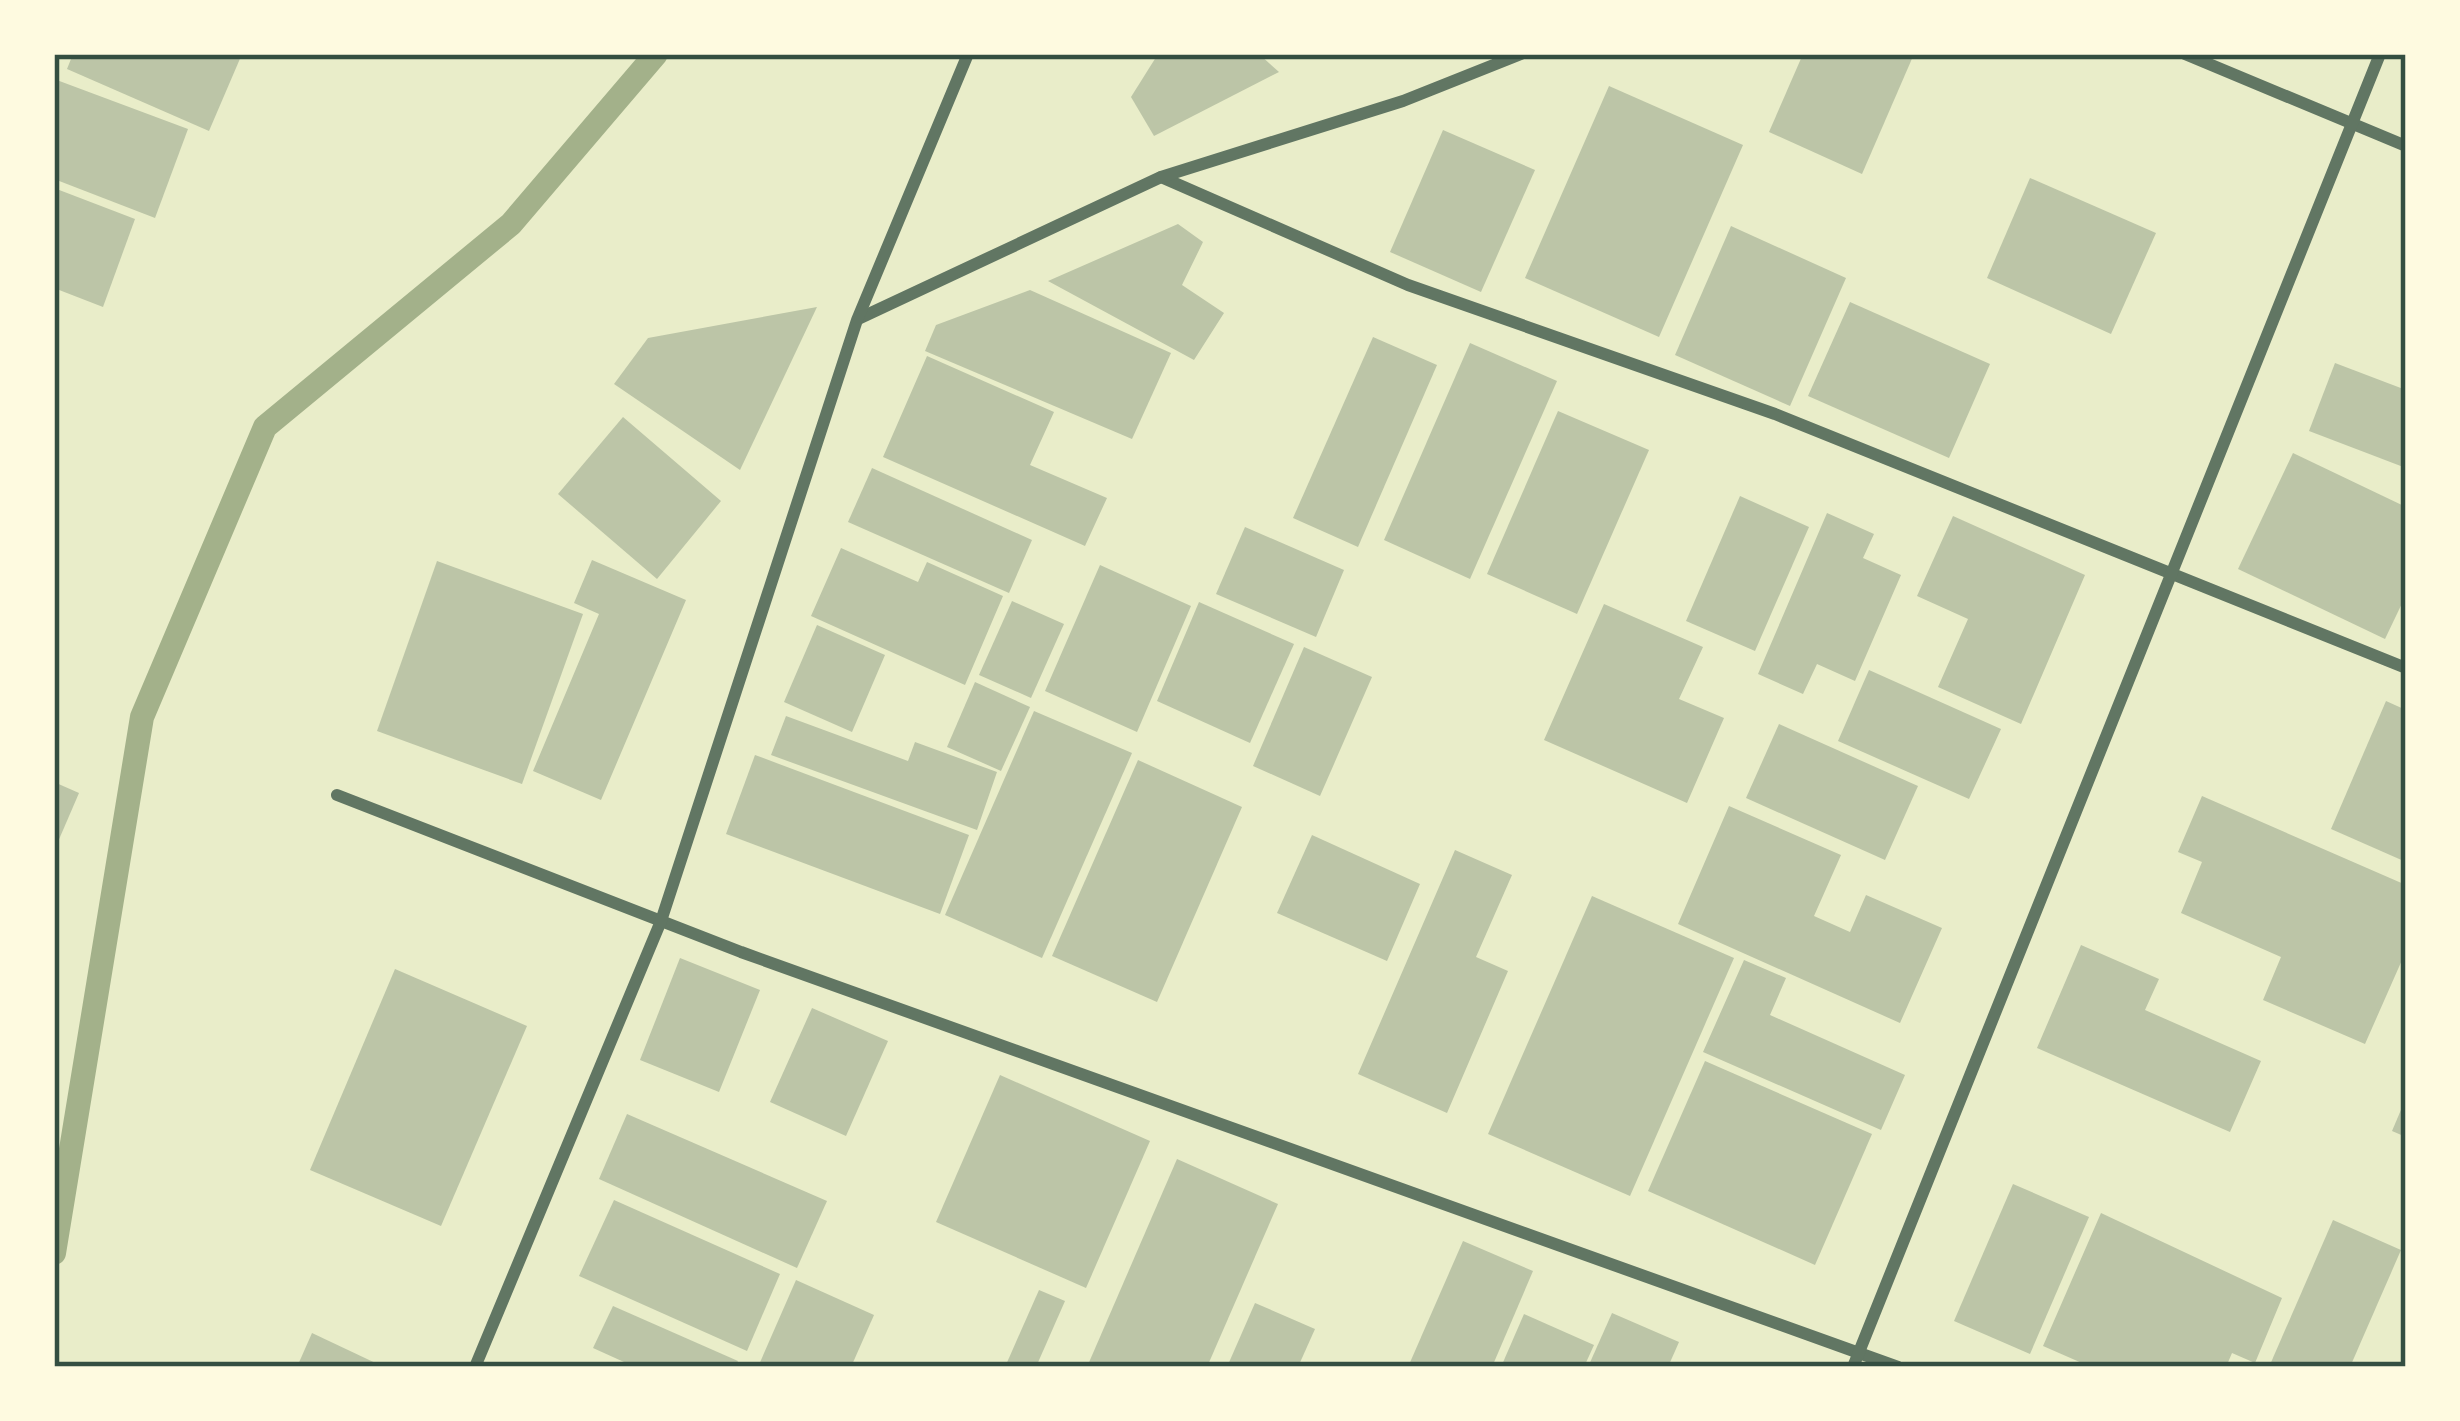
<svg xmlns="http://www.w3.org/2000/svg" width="2460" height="1421" viewBox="0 0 2460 1421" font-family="Merriweather,serif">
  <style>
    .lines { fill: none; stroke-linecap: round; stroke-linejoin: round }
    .stream { stroke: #a3b18a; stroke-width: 24 }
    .building { fill: #bcc5a7 }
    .minor { stroke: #617663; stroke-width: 12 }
    .neatline { fill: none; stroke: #344e41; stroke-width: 4.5 }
  </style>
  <rect width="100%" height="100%" fill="#e9edc9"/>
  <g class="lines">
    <polyline class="stream" points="54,1253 142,717 265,427 511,224 656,54"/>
  </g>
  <g class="building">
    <polygon points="73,54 242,54 209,131 67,69"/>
    <polygon points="1158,54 1259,54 1279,72 1154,136 1131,97"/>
    <polygon points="1803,54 1914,54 1862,174 1769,132"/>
    <polygon points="54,79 188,129 155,218 54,179"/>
    <polygon points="1609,86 1743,145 1659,337 1525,278"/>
    <polygon points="1443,130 1535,170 1481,292 1390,252"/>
    <polygon points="2030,178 2156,233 2111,334 1987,278"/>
    <polygon points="54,188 135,219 103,307 54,288"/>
    <polygon points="1178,224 1203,242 1182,285 1224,313 1194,360 1048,281"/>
    <polygon points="1731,226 1846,278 1790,406 1675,355"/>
    <polygon points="1030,290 1171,353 1132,439 925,351 936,325"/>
    <polygon points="1850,302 1990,364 1949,458 1808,396"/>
    <polygon points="817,307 740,470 614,384 648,338"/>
    <polygon points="1373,337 1437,365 1358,547 1293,518"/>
    <polygon points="1470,343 1557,381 1470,579 1384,540"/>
    <polygon points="927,356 1054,412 1030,465 1107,498 1085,546 883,457"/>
    <polygon points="2335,363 2406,390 2406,468 2309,431"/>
    <polygon points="1558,411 1649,450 1577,614 1487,574"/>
    <polygon points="623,417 721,501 657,579 558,494"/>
    <polygon points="2293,453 2406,507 2406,595 2385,639 2238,569"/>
    <polygon points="872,468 1032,540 1009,593 848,522"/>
    <polygon points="1740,496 1809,527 1755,651 1686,621"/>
    <polygon points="1827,513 1874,534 1863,558 1901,575 1855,681 1817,664 1803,694 1758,674"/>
    <polygon points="1953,516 2085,575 2021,724 1938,687 1968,619 1917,596"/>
    <polygon points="1245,527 1344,570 1316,637 1216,594"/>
    <polygon points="841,548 918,582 927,562 1003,596 965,685 811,616"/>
    <polygon points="592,560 686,600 601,800 533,771 599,614 574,603"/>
    <polygon points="437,561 583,614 522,784 377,731"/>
    <polygon points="1100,565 1191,606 1137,732 1045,691"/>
    <polygon points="1012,601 1064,624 1031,698 979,675"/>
    <polygon points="1199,602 1294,644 1250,743 1157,701"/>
    <polygon points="1604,604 1703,647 1679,699 1724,718 1687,803 1544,740"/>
    <polygon points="817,625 885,655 852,732 784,702"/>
    <polygon points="1304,647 1372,677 1320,796 1253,766"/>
    <polygon points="1869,670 2001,729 1969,799 1838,741"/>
    <polygon points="975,682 1030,707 1001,771 947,747"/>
    <polygon points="2386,701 2406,710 2406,862 2331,829"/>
    <polygon points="1034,711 1132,753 1042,958 945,915"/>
    <polygon points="786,716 908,761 915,742 997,772 977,830 771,755"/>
    <polygon points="1779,724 1918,786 1885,860 1746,798"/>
    <polygon points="755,755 969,835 940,914 726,834"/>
    <polygon points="1138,760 1242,807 1157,1002 1052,956"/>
    <polygon points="54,782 79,793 54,851"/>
    <polygon points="2202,796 2406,885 2406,951 2365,1044 2263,1000 2281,957 2181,913 2202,862 2178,852"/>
    <polygon points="1729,806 1841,855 1814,916 1850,932 1866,895 1942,928 1900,1023 1678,924"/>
    <polygon points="1312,835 1420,884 1387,961 1277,913"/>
    <polygon points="1455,850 1512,875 1476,957 1508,971 1447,1113 1358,1074"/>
    <polygon points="1592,896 1734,958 1630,1196 1488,1134"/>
    <polygon points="2081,945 2159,979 2145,1010 2261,1061 2230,1132 2037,1048"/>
    <polygon points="680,958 760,990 719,1092 640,1060"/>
    <polygon points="1744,960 1786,978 1770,1015 1905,1075 1881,1130 1703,1052"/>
    <polygon points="395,969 527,1026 441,1226 310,1170"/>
    <polygon points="812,1008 888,1041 846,1136 770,1102"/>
    <polygon points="1705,1061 1872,1134 1815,1265 1648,1191"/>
    <polygon points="1000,1075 1150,1141 1086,1288 936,1222"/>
    <polygon points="2406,1098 2406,1137 2392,1131"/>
    <polygon points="627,1114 827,1201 797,1268 599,1179"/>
    <polygon points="1177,1159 1278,1204 1207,1367 1087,1367"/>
    <polygon points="2013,1184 2089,1217 2030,1354 1954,1321"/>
    <polygon points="614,1200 780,1274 747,1351 579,1276"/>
    <polygon points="2101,1213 2282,1298 2255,1363 2232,1353 2226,1367 2091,1367 2043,1346"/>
    <polygon points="2333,1220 2401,1250 2350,1367 2269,1367"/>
    <polygon points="1463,1241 1533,1271 1492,1367 1408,1367"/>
    <polygon points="796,1280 874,1315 851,1367 758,1367"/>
    <polygon points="1039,1290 1065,1301 1036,1367 1005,1367"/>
    <polygon points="1255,1303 1315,1329 1298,1367 1227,1367"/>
    <polygon points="613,1306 738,1361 735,1367 635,1367 593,1348"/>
    <polygon points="1612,1313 1679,1342 1668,1367 1588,1367"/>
    <polygon points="1524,1314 1594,1345 1584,1367 1501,1367"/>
    <polygon points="312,1333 384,1367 297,1367"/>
  </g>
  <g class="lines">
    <g class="minor">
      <polyline points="2185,54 2406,146"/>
      <polyline points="1161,177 1408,285 1775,414 2406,668"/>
      <polyline points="858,319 1161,177 1403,101 1521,54"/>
      <polyline points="337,795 741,952 1898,1367"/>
      <polyline points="475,1367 661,921 857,320 968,54"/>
      <polyline points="1853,1367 2380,54"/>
    </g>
  </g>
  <rect width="2460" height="1421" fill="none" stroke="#fefae0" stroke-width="114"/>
  <rect x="57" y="57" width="2346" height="1307" class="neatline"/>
</svg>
